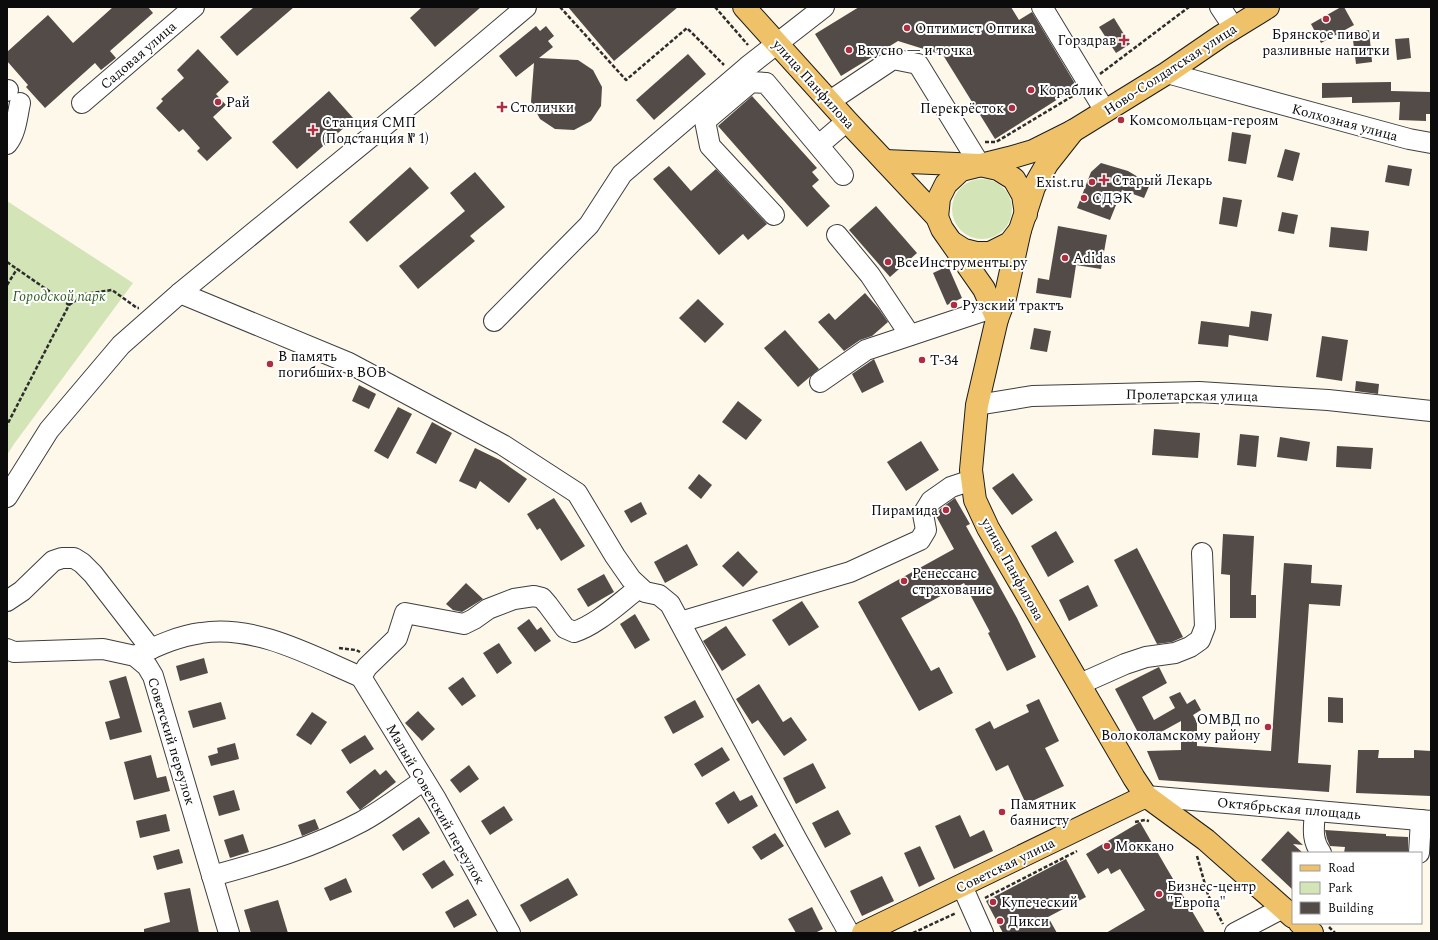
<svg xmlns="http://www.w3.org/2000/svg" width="1438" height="940" viewBox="0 0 1438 940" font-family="Spectral,serif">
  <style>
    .green { fill: #d3e5b7 }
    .building { fill: #524b48 }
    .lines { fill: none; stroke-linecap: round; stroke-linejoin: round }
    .minor-casing { stroke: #3e3e3e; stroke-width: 22 }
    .major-casing { stroke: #1c1c1c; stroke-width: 24 }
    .path { stroke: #2d2d2d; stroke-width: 2.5; stroke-dasharray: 4 2; stroke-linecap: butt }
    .minor { stroke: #fff; stroke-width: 20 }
    .major { stroke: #efc269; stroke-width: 22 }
    .poi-dot { fill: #b02d3f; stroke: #fff; stroke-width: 1.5 }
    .labels { text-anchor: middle; stroke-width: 4; stroke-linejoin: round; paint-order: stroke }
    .poi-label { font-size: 14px; fill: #0b0b0b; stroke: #fff; text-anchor: start }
    .street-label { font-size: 14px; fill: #0b0b0b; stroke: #fff }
    .park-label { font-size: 14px; font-style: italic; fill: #325d21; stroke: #fff }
  </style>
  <rect width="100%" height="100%" fill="#fef8ea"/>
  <g class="green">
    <circle cx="982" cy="209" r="30"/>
    <polygon points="7,201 133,283 14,444 7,455"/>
  </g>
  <g class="building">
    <polygon points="113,7 148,7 153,13 110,51 116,58 101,70 95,63 45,108 26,87 28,85 7,61 7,52 48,15 73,43"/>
    <polygon points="254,7 294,7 237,56 220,37"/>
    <polygon points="422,7 481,7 435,47 410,18"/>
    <polygon points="568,7 678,7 614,61"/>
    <polygon points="859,7 1011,7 1019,20 1032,12 1077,87 995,139 943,55 898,41 841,76 815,34"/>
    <polygon points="1341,7 1344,7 1354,25 1321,43 1311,24"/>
    <polygon points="1114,18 1130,44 1116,53 1099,27"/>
    <polygon points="536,26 540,31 546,26 554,36 548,41 553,47 539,58 578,60 593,70 602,87 601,106 591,121 574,130 555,129 540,119 531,102 534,63 516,77 499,56"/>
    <polygon points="1369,30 1372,62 1356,64 1352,32"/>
    <polygon points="1409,38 1411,58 1397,60 1395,39"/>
    <polygon points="198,49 229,82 216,94 226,105 213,117 232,138 207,161 197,151 200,148 183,129 179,132 156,108 163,101 161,99 184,78 177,70"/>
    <polygon points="688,54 706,74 654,120 636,100"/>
    <polygon points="1391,82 1391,91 1431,92 1431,114 1426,114 1426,121 1399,120 1400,102 1352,103 1352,97 1322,98 1322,83"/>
    <polygon points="329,91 354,119 297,169 272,142"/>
    <polygon points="752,96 817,168 812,172 819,180 812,186 830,206 807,227 718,126"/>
    <polygon points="1232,132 1251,135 1246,164 1228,161"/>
    <polygon points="1285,149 1300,153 1293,181 1277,177"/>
    <polygon points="1101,163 1128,171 1150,184 1144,198 1122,190 1110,220 1077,208 1091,172"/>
    <polygon points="1388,165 1412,169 1409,186 1385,182"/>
    <polygon points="669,166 691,191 716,169 767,224 748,240 743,234 719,255 653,179"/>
    <polygon points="410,167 429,188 367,242 349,222"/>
    <polygon points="475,172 505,207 470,236 475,241 418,289 399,266 465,211 450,193"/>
    <polygon points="1223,197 1242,200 1237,227 1219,224"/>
    <polygon points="876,206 917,253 890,277 849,230"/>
    <polygon points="1282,212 1298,215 1294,234 1278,231"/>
    <polygon points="1058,226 1107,235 1101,269 1076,265 1071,298 1036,293 1038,278 1049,280"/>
    <polygon points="1331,227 1369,231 1367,251 1329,247"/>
    <polygon points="948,266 962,298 947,305 933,273"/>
    <polygon points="865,293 879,309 888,322 872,336 860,340 844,351 818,322 829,313 835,320"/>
    <polygon points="698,299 724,324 705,343 679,318"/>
    <polygon points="1251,311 1272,314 1268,341 1229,335 1228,347 1198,344 1201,321 1249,327"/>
    <polygon points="1034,328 1051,331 1047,352 1030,349"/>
    <polygon points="785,330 819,369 798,387 764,348"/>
    <polygon points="1322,336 1348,340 1342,381 1316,377"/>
    <polygon points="874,359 884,382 862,393 852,374"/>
    <polygon points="1356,381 1379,384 1378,394 1355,391"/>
    <polygon points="359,385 376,394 369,409 352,401"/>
    <polygon points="738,401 762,420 746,440 722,422"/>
    <polygon points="398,407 412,414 388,459 374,451"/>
    <polygon points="432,422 452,433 436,464 416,453"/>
    <polygon points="1154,429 1200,433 1198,458 1152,455"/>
    <polygon points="1240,434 1259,436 1256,467 1237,465"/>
    <polygon points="1280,437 1310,442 1307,461 1277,457"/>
    <polygon points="921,441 939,470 906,491 887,462"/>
    <polygon points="1337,446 1373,448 1371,469 1336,467"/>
    <polygon points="475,448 500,460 527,479 509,503 480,481 476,489 459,481"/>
    <polygon points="1013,473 1033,500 1012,515 992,488"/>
    <polygon points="699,474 712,485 701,499 688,488"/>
    <polygon points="554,498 585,546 561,561 540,528 537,530 527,514"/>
    <polygon points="955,498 970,524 966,526 1017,618 1036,657 1007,671 988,633 990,632 964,583 901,618 931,671 939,667 953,693 919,711 858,602 954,549 936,516 940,509"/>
    <polygon points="641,502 647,514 631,523 624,511"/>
    <polygon points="1056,531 1074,562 1048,577 1031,546"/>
    <polygon points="1223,534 1254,536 1251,595 1256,595 1256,618 1230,618 1230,575 1221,574"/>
    <polygon points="687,544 698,565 665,583 654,562"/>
    <polygon points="1137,548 1183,637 1172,642 1157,644 1114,560"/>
    <polygon points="738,551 758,572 743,587 722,566"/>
    <polygon points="1284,563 1312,565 1311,583 1342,585 1340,606 1309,604 1298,763 1331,765 1329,792 1159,780 1147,751 1181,750 1181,721 1143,742 1115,689 1159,667 1167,683 1142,697 1154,720 1175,708 1169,697 1180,692 1187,704 1195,699 1201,710 1193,715 1197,722 1197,746 1271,751"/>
    <polygon points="604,574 614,592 588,607 577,589"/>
    <polygon points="466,583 483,599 462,612 453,610 446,604"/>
    <polygon points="1088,585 1098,606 1069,621 1059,600"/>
    <polygon points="802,601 819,627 789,646 772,620"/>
    <polygon points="635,614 650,640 635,649 620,624"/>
    <polygon points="529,619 537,630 541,627 551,641 535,652 517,628"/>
    <polygon points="726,626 746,655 722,671 703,641"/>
    <polygon points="499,643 512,663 497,674 483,653"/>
    <polygon points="204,658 208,673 180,681 176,666"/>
    <polygon points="126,676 142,732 110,740 105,722 120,718 109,681"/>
    <polygon points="463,677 476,696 462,706 448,688"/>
    <polygon points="759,684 783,722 791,717 807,740 784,756 758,720 752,724 736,699"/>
    <polygon points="1328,697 1343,698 1343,723 1328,722"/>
    <polygon points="1039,699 1059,741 1045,748 1064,786 1026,804 1008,765 996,771 975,729 990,721 994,729 1029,712 1026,705"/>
    <polygon points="695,700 704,717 673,734 664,717"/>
    <polygon points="221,702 226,719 193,728 188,711"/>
    <polygon points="418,711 435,729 422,741 405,723"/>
    <polygon points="312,712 327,722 311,745 296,735"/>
    <polygon points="365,735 374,749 350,764 341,750"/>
    <polygon points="235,743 239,759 211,766 208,756 218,753 217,748"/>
    <polygon points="722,747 730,760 702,777 694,764"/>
    <polygon points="1358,750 1379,750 1378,758 1414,758 1414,750 1431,751 1431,796 1356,793"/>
    <polygon points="151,755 157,778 166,776 170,791 134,800 124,762"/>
    <polygon points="813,763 826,788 796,804 783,778"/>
    <polygon points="469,765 479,779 460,793 450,780"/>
    <polygon points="375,769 380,775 386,770 396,782 360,810 346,792"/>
    <polygon points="234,790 240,810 219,816 213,796"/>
    <polygon points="734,791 740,801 752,795 758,806 728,824 715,803"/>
    <polygon points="504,806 513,820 490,835 481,821"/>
    <polygon points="838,810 851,834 825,848 812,823"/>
    <polygon points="166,814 170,831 140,838 136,821"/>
    <polygon points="960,815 970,837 984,830 993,851 954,869 935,826"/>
    <polygon points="419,817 430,833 403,851 392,835"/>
    <polygon points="315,819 319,829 302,836 298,825"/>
    <polygon points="1140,822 1166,867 1205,933 1106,933 1145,910 1120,869 1111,874 1108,868 1098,874 1086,854"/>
    <polygon points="1325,830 1386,834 1386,836 1408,837 1408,853 1344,853 1345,847 1330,846 1327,839"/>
    <polygon points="1288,831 1303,845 1293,844 1303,853 1293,853 1293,890 1261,860"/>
    <polygon points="775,833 784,846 761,860 752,847"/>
    <polygon points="243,834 249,852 230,858 224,840"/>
    <polygon points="920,846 935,879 919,887 904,853"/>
    <polygon points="179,849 183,863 157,870 153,856"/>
    <polygon points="1066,859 1086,897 1048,917 1057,933 1003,933 986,901"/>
    <polygon points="444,860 454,875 432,889 422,874"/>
    <polygon points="882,876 894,901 862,916 850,891"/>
    <polygon points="346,878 352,892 330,901 324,888"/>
    <polygon points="568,878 578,895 530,922 520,905"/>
    <polygon points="190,888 199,933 144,933 144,929 170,922 164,893"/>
    <polygon points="468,899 477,915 454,928 445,912"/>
    <polygon points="278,900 288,933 251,933 244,910"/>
    <polygon points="812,907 823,929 815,933 796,933 788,919"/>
  </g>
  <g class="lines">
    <g class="minor-casing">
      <g id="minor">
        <polyline points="1042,7 1105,111"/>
        <polyline points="1220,7 1234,28"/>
        <polyline points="1167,73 1409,139 1431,143"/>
        <polyline points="7,91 8,90"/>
        <polyline points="830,101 893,59 918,64 980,165"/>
        <polyline points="82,103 194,7"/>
        <path d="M7,144C16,133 17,117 20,103"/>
        <polyline points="819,145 847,121"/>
        <polyline points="774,215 710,146 705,121 751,82 766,83 843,175"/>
        <polyline points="837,235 870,275 910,335"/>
        <polyline points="180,293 349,363 503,445 577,493 615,556 631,579 645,592 659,595 670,604 797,840 849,933"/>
        <polyline points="494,321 589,225 622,174 747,67 824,7"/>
        <polyline points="820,382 866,350 992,308"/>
        <polyline points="977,405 1032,396 1199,392 1328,400 1431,411"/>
        <polyline points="7,497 49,430 121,345 180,293 428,90 526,7"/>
        <polyline points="7,601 22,591 53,561 62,558 74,558 82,563 93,574 151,649"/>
        <polyline points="680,622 850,572 920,540 926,530 923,514 931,501 951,487 972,480"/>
        <polyline points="7,649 14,652 103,649 135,656 147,666 153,676 229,933"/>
        <path d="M135,656C157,646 178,636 201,633C255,624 312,656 361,677L367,667L397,638L405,613L464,624L474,619L488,609L514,599L534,596L542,598L548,605L565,628L574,632C598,624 619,603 639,588"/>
        <polyline points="361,677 436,799 510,933"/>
        <polyline points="1080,684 1125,664 1146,657 1175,653 1190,647 1200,640 1205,627 1202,553"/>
        <polyline points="1146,796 1431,821"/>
        <path d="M1315,811C1314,827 1311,839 1321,853"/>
        <polyline points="1419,853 1421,820"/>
        <path d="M212,876C264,862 314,847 361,822C382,811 405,793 424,780"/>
        <polyline points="962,886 983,933"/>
        <polyline points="1235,933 1283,908"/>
      </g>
    </g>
    <g class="major-casing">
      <g id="major">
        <polyline points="744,7 847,121 937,217 942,229 984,289 997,319"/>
        <polyline points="1073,131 1047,164 1034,187 1020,230 1005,298 997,319 977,405 971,470 975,500 988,528 1134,778 1146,796 1206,840 1293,917"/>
        <polyline points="885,161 980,165 998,169 1014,179 1023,195 1026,214"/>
        <polyline points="937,217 939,198 946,184 961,170 1009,158 1033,151 1073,131 1167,73 1221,36 1268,7"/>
        <polyline points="953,243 964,250 976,253 990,253 1010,243 1020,230"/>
        <polyline points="1300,923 1312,933"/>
        <polyline points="863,933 1146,796"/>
      </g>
    </g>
    <g class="path">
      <polyline points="560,7 626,80 687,28 724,65"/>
      <polyline points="715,7 748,45"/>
      <polyline points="1100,74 1189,7"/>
      <polyline points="985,142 996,142 1076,94"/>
      <polyline points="7,262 69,305 7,425"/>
      <polyline points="7,285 17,269"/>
      <polyline points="69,305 85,294 112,290 137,308 139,308"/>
      <polyline points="339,648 356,650 360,652"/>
      <polyline points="1135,822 1145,820 1149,821"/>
      <polyline points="1197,856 1208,895 1223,924"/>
      <polyline points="985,898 1077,851"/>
      <polyline points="1329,927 1335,933"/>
      <polyline points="913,933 956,913"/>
    </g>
    <use href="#minor" class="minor"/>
    <use href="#major" class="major"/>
  </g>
  <g class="poi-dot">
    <circle cx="1326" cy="19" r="4"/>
    <circle cx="907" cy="28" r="4"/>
    <path d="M1122 34h4v4h4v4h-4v4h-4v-4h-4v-4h4z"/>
    <circle cx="849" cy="50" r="4"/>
    <circle cx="1031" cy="90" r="4"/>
    <circle cx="218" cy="102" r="4"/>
    <path d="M500 101h4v4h4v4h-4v4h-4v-4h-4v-4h4z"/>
    <circle cx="1012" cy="108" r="4"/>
    <circle cx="1121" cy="120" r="4"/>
    <path d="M311 124h4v4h4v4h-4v4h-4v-4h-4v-4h4z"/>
    <path d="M1102 174h4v4h4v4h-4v4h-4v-4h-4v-4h4z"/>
    <circle cx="1092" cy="182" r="4"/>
    <circle cx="1084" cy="198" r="4"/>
    <circle cx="1065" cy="258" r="4"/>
    <circle cx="888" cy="262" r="4"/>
    <circle cx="954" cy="305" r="4"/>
    <circle cx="922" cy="360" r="4"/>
    <circle cx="270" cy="364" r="4"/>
    <circle cx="946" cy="510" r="4"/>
    <circle cx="904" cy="581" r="4"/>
    <circle cx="1268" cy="727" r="4"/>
    <circle cx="1002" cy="812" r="4"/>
    <circle cx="1107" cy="846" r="4"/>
    <circle cx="1159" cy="894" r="4"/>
    <circle cx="993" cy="902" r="4"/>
    <circle cx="1000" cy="921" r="4"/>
  </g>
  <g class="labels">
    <g class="poi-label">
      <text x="915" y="33">Оптимист Оптика</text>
      <text x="1326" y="39" text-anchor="middle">Брянское пиво и<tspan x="1326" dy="16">разливные напитки</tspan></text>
      <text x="1116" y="45" text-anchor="end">Горздрав</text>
      <text x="857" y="55">Вкусно — и точка</text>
      <text x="1039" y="95">Кораблик</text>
      <text x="226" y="107">Рай</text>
      <text x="510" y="112">Столички</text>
      <text x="1004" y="113" text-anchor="end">Перекрёсток</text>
      <text x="1129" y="125">Комсомольцам-героям</text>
      <text x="322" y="127">Станция СМП<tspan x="322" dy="16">(Подстанция № 1)</tspan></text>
      <text x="1112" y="185">Старый Лекарь</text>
      <text x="1084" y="187" text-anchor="end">Exist.ru</text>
      <text x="1092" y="203">СДЭК</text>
      <text x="1073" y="263">Adidas</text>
      <text x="896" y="267">ВсеИнструменты.ру</text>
      <text x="962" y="310">Рузский трактъ</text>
      <text x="278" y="361">В память<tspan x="278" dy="16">погибших в ВОВ</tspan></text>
      <text x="930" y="365">Т-34</text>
      <text x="938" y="515" text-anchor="end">Пирамида</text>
      <text x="912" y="578">Ренессанс<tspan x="912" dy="16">страхование</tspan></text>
      <text x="1260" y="724" text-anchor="end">ОМВД по<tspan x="1260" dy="16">Волоколамскому району</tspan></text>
      <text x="1010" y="809">Памятник<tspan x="1010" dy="16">баянисту</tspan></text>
      <text x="1115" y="851">Моккано</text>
      <text x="1167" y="891">Бизнес-центр<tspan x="1167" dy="16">"Европа"</tspan></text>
      <text x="1001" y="907">Купеческий</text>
      <text x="1008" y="926">Дикси</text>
    </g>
    <g class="street-label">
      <text transform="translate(138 55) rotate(-41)" y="5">Садовая улица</text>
      <text transform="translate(1170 69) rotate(-33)" y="5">Ново-Солдатская улица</text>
      <text transform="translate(814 84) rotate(48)" y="5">улица Панфилова</text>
      <text transform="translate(1345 122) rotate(15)" y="5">Колхозная улица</text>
      <text transform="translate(1192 395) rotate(1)" y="5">Пролетарская улица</text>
      <text transform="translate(1013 569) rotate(61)" y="5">улица Панфилова</text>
      <text transform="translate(172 741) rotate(73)" y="5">Советский переулок</text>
      <text transform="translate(436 804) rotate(60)" y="5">Малый Советский переулок</text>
      <text transform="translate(1289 808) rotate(5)" y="5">Октябрьская площадь</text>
      <text transform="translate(1005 865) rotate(-26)" y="5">Советская улица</text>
    </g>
    <g class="park-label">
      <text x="59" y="301">Городской парк</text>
    </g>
  </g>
  <rect width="1438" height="940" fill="none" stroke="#0b0b0b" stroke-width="16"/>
  <rect x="1292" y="852" width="130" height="72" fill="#ffffff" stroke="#9d9d9d"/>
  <rect x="1300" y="865" width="20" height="6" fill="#efc269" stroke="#9d9d9d"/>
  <text x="1328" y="872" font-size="12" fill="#0b0b0b">Road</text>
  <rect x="1300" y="882" width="20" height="12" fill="#d3e5b7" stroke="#9d9d9d"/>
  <text x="1328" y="892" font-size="12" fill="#0b0b0b">Park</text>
  <rect x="1300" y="902" width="20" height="12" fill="#524b48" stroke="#9d9d9d"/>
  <text x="1328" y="912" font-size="12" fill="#0b0b0b">Building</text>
</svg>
